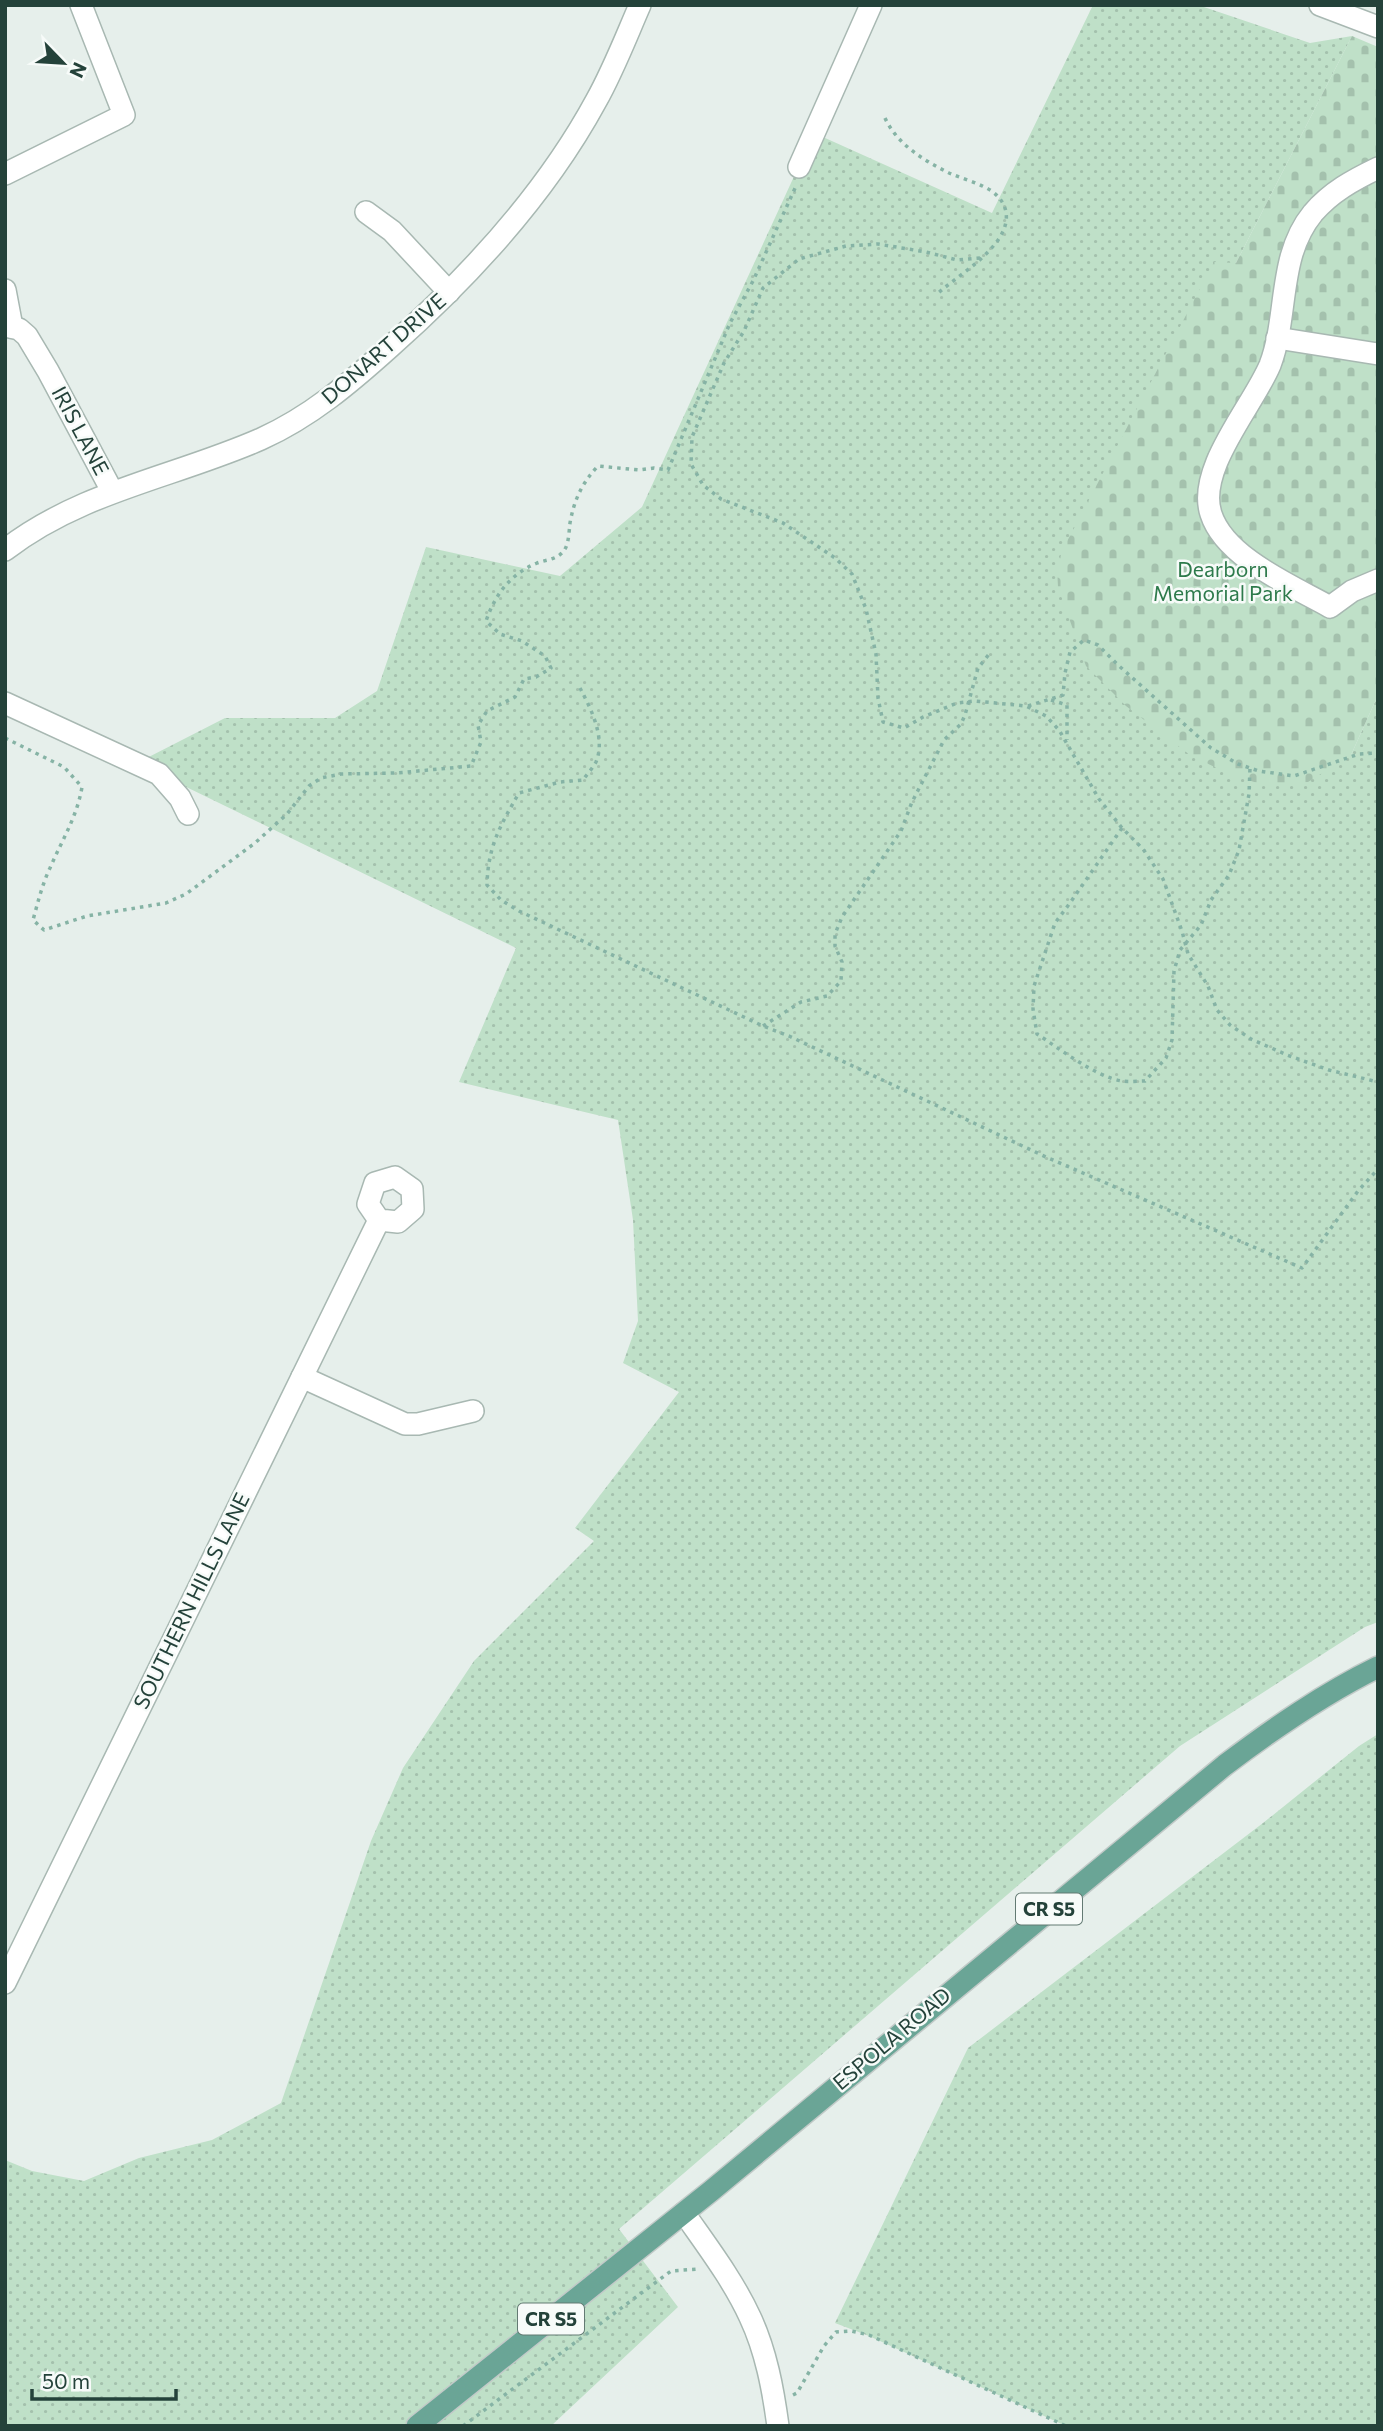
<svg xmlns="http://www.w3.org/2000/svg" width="1383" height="2431" viewBox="0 0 1383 2431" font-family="Commissioner,sans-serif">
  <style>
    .grass { fill: url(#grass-dots) }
    .cemetery { fill: url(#cemetery-stones) }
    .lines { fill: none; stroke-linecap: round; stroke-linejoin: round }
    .minor-casing { stroke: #a8b8b2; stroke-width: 24 }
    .major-casing { stroke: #c2cac8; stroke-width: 24 }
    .path { stroke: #86b3a5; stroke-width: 3.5; stroke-dasharray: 3.5 5; stroke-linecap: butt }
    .minor { stroke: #fff; stroke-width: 21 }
    .major { stroke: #6aa596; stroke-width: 21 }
    .labels { text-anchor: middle; stroke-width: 5; stroke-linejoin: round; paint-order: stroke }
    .shield { fill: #f7fbf9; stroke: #637a73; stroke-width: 2 }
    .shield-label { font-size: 19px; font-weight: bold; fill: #24423a }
    .street-label { font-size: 21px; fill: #24423a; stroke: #f7fbf9 }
    .park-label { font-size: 21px; fill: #2d7a4b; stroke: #f7fbf9 }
  </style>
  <defs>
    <pattern id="grass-dots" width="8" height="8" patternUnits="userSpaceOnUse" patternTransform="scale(1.75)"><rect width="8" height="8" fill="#bfe0c8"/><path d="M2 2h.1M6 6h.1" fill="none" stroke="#a4c1ad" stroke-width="1.8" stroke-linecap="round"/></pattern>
    <pattern id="cemetery-stones" width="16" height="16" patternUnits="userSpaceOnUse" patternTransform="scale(1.75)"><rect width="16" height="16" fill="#bfe0c8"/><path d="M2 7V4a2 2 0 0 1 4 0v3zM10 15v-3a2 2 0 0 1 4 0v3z" fill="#a4c1ad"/></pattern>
  </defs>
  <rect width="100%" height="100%" fill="#e6efeb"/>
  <g class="grass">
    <polygon points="1093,5 1198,5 1310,43 1352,36 1236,263 1351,755 1378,695 1378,1622 1365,1627 1180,1746 619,2229 678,2307 551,2426 5,2426 5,2160 32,2171 84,2181 139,2158 212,2140 281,2103 371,1841 403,1768 474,1661 594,1541 575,1528 679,1392 623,1363 638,1321 633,1220 618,1120 459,1082 516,948 137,763 225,718 335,718 377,691 426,547 560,576 642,507 814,133 992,213"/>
    <polygon points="1378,1734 1378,2426 1066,2426 869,2336 835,2323 968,2048 1263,1823 1359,1746"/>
  </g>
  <polygon class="cemetery" points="1352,36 1378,47 1378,695 1351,755 1308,782 1270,787 1229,774 1190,755 1126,706 1086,666 1058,587 1057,567 1062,551 1214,262 1236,263"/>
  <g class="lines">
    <g class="minor-casing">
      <g id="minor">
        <polyline points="1320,5 1378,27"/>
        <polyline points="799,167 871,5"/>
        <path d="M1378,168C1353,180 1331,192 1313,213C1277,257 1289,315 1270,365C1253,406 1196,469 1211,514C1225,558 1293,586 1330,607L1352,591L1378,580"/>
        <polyline points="5,174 124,115 81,5"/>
        <polyline points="366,212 392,231 449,292"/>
        <polyline points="5,290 12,327"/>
        <polyline points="5,326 19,329 27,336 48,371 112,491"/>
        <polyline points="1277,338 1378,354"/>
        <path d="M5,550C81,491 175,477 261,439C310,417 350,383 390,347C469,277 545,195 596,101C613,71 626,37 640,5"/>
        <polyline points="5,703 159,774 180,798 188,814"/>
        <polygon points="395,1177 412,1189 413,1209 398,1222 379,1220 368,1204 375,1183"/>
        <polyline points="302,1377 405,1424 418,1424 473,1411"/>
        <polyline points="5,1983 379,1220"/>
        <path d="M684,2213C707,2246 733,2280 750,2317C766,2351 773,2389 778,2426"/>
      </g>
    </g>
    <g class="major-casing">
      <path id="major" d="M417,2426L711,2191L1225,1765C1274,1728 1323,1694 1378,1667"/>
    </g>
    <g class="path">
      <path d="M885,118C897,144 923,160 949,173C963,179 980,183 993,192C1012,207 1009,227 995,244C980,263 957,277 938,293"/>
      <polyline points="980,258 957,260 926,252 878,244 846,246 799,259 763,288 744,331 724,363 692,437 691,464 703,485 721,499 783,523 835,558 852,574 866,609 876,654 878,698 883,722 904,728 923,717 957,703 975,701 1026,706 1046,716 1059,730 1099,799 1122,828 1143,849 1163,879 1182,931 1188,954 1208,986 1217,1010 1230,1025 1251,1039 1287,1055 1329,1070 1378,1082"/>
      <path d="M580,688C591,709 606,738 596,762C593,768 587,774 583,780L560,782L519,793C500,826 488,846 487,885L501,900L519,911L763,1026L789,1036L1046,1157L1302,1268L1358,1191L1378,1169"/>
      <polyline points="1051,700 1067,705 1067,740"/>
      <polyline points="1028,706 1063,695 1065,673 1070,652 1084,640 1098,645 1118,665 1211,748 1238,764 1259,771 1294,776 1359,754 1378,753"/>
      <path d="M5,738L64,767L82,787C77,817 62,840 50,868C42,885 38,902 33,920L44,930L87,916L166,903L186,894L255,843L287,814L309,786L321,778L341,774L397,773L471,766L481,742L478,725L487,711L515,697L524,679L536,677L551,668L545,656L522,641L500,634L486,621C495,595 510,574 537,563C548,559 558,560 565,549C569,542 569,531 570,523C574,500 582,483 598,466L639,470L654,468L668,470L730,323L753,281L796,186"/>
      <path d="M1122,828L1070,903L1055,923L1034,986L1033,1009L1037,1034C1060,1049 1096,1077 1122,1081C1130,1082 1138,1081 1145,1081L1166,1058L1172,1040L1174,971L1180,950L1201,925L1211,900L1229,875L1239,850L1249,794L1250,768"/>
      <polyline points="763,1026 801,1002 827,996 841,981 842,962 835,946 835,934 842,917 901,831 912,802 944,740 961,724 965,715 978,668 990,653"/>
      <polyline points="793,2395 797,2393 824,2346 836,2332 851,2331 869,2335 1066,2426"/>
      <polyline points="463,2426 671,2271 699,2269"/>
    </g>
    <use href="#minor" class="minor"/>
    <use href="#major" class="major"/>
  </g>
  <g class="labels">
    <g class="shield">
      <rect x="1016" y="1893.5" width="66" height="31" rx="5"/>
      <rect x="518" y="2303.5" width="66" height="31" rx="5"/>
    </g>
    <g class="shield-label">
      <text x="1049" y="1916">CR S5</text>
      <text x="551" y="2326">CR S5</text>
    </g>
    <g class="street-label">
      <text transform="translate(384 349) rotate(-41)" y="7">DONART DRIVE</text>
      <text transform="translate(80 431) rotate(62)" y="7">IRIS LANE</text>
      <text transform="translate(192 1601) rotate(-64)" y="7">SOUTHERN HILLS LANE</text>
      <text transform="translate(892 2039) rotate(-40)" y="7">ESPOLA ROAD</text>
    </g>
    <g class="park-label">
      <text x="1223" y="577">Dearborn<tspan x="1223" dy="24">Memorial Park</tspan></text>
    </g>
  </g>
  <rect width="1383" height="2431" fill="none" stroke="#24423a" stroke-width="14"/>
  <g transform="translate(63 63) rotate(115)" stroke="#f7fbf9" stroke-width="5" paint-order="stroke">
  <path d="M0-5L12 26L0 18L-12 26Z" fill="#24423a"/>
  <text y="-10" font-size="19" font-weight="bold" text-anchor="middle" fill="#24423a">N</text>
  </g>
  <path d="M32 2389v10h144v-10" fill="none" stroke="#24423a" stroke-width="3.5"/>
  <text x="42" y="2389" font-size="21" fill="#24423a" stroke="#f7fbf9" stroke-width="5" paint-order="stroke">50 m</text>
</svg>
